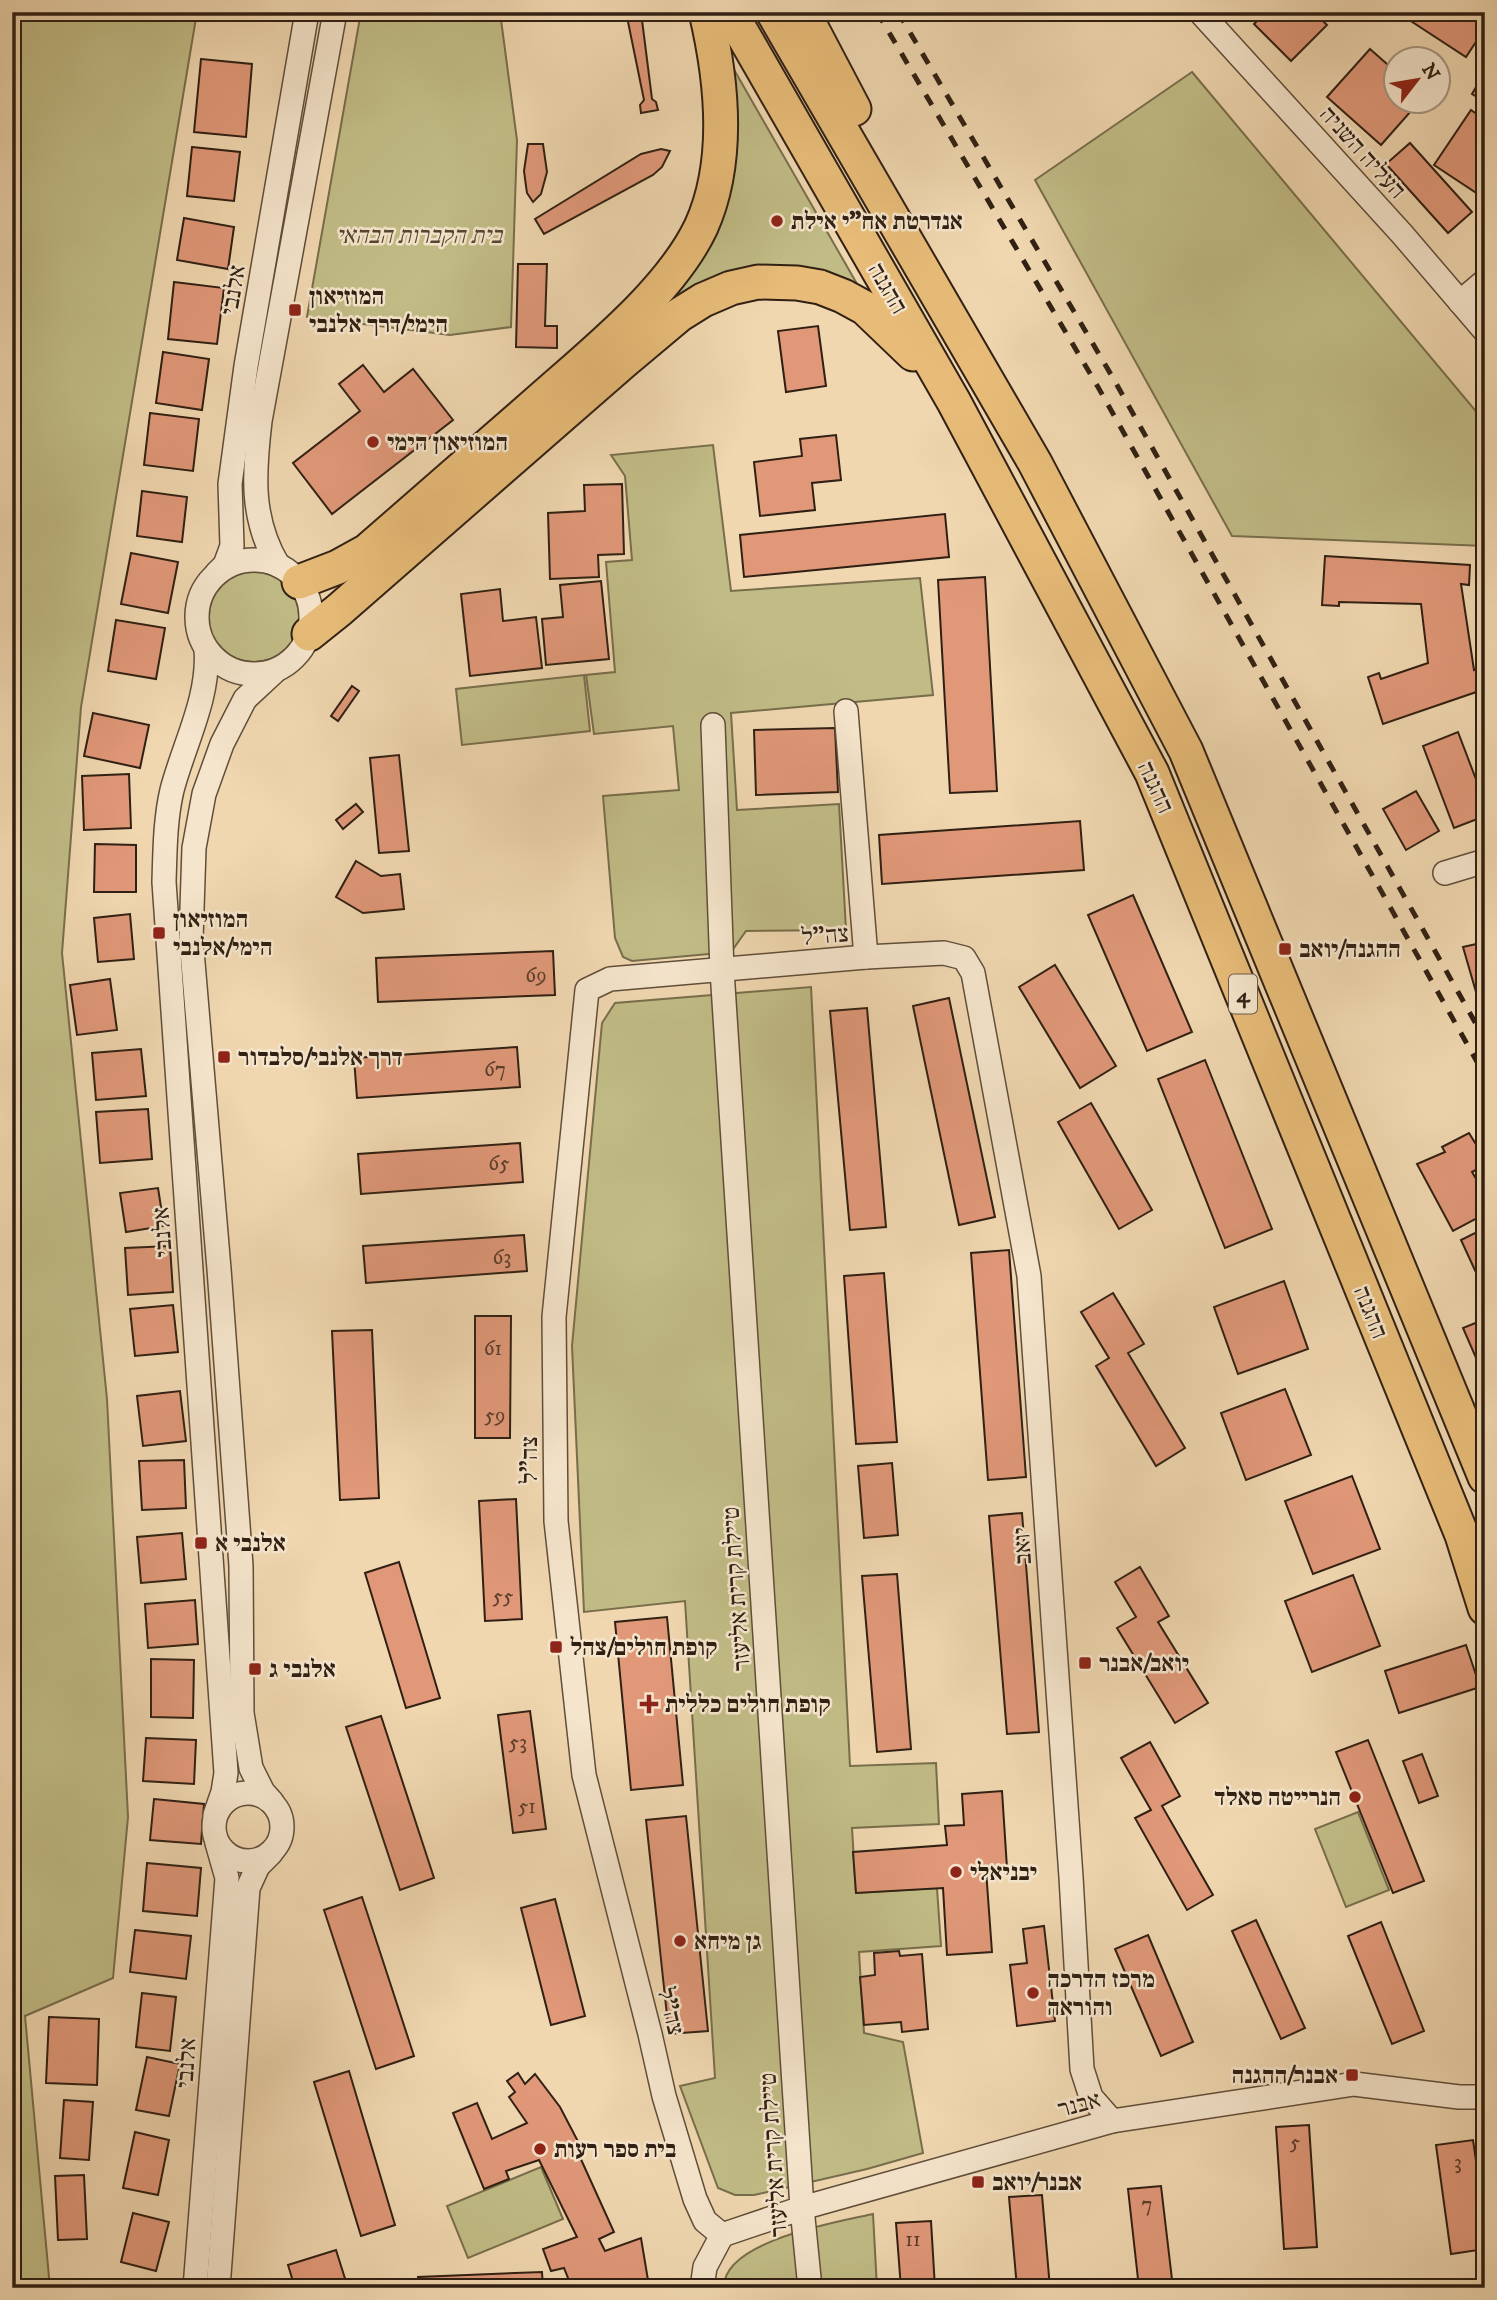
<svg xmlns="http://www.w3.org/2000/svg" width="1497" height="2300" viewBox="0 0 1497 2300" font-family="'IM FELL DW Pica','Frank Ruhl Libre',serif">
  <style>
    .green { fill: #c1bc86; stroke: #786e4c; stroke-width: 2 }
    .building { fill: #e09879; stroke: #302013; stroke-width: 2 }
    .lines { fill: none; stroke-linecap: round; stroke-linejoin: round }
    .minor-casing { stroke: #604e3a; stroke-width: 26 }
    .highway-casing { stroke: #302013; stroke-width: 37 }
    .minor { stroke: #f5e5cc; stroke-width: 23 }
    .highway { stroke: #e8bc78; stroke-width: 33 }
    .rail { stroke: #302013; stroke-width: 5; stroke-dasharray: 12 12; stroke-linecap: butt }
    .poi-dot { fill: #8f2418; stroke: #f5e5cc; stroke-width: 2.5 }
    .labels { text-anchor: middle; stroke-width: 5; stroke-linejoin: round; paint-order: stroke }
    .number-label { font-size: 21px; fill: #5c3e2c }
    .shield { fill: #f5e5cc; stroke: #6b5b4a; stroke-width: 2 }
    .shield-label { font-size: 23px; font-weight: bold; fill: #302013 }
    .street-label { font-size: 24px; fill: #302013; stroke: #f5e5cc }
    .poi-label { font-size: 24px; font-weight: bold; fill: #302013; stroke: #f5e5cc; text-anchor: start }
    .park-label { font-size: 24px; font-style: italic; fill: #544730; stroke: #f5e5cc }
  </style>
  <rect width="100%" height="100%" fill="#f0d7b0"/>
  <filter id="stains"><feTurbulence type="fractalNoise" baseFrequency=".00286" numOctaves="4"/><feColorMatrix values="0 0 0 0 .2 0 0 0 0 .09 0 0 0 0 .02 0 0 0 .5 -.17"/></filter>
  <radialGradient id="worn" r=".72"><stop offset=".6" stop-color="#630" stop-opacity="0"/><stop offset="1" stop-color="#630" stop-opacity=".3"/></radialGradient>
  <g class="green">
    <polygon points="12,12 197,12 81,707 62,953 107,1399 128,1817 113,1978 25,2016 50,2288 12,2288"/>
    <polygon points="361,12 500,12 517,140 511,327 450,335 307,317"/>
    <polygon points="721,47 868,303 837,283 676,308 666,292 690,265"/>
    <polygon points="1192,72 1485,422 1485,546 1232,536 1035,180"/>
    <polygon points="713,445 731,591 920,578 933,695 731,713 737,810 839,804 846,930 746,931 731,952 632,961 623,957 615,938 603,796 679,790 673,726 594,734 586,675 615,672 606,562 632,560 625,476 611,455"/>
    <circle cx="254" cy="616" r="46"/>
    <polygon points="584,675 590,731 462,745 456,689"/>
    <polygon points="811,987 850,1766 936,1763 939,1824 852,1828 856,1893 937,1888 941,1946 859,1952 864,2033 903,2042 923,2153 867,2169 754,2195 735,2195 718,2188 680,2086 715,2078 685,1601 584,1612 572,1346 602,1023 615,1003"/>
    <polygon points="1358,1812 1389,1890 1346,1907 1315,1829"/>
    <polygon points="541,2167 563,2219 468,2258 447,2206"/>
    <path d="M873,2214L877,2288H724C722,2241 838,2222 873,2214Z"/>
  </g>
  <g class="building">
    <polygon points="626,12 641,12 652,99 656,102 658,110 641,113 640,105 644,100"/>
    <polygon points="1266,12 1314,12 1327,25 1291,61 1254,24"/>
    <polygon points="1397,12 1473,12 1485,20 1485,28 1466,57"/>
    <polygon points="1370,49 1396,72 1396,102 1419,102 1381,145 1327,97"/>
    <polygon points="201,59 252,64 246,137 194,132"/>
    <polygon points="1485,72 1485,102 1472,94"/>
    <polygon points="1471,110 1485,120 1485,183 1478,194 1434,165"/>
    <polygon points="1410,143 1472,212 1448,233 1386,164"/>
    <polygon points="528,144 543,144 547,172 541,194 533,202 527,193 526,186 524,171"/>
    <polygon points="192,147 240,152 234,201 187,196"/>
    <polygon points="661,149 670,151 662,167 653,175 544,234 535,219 641,154"/>
    <polygon points="184,218 234,227 228,269 177,260"/>
    <polygon points="518,264 547,264 545,326 557,326 557,348 516,347"/>
    <polygon points="174,282 224,288 217,344 168,339"/>
    <polygon points="818,326 826,386 786,392 778,331"/>
    <polygon points="163,352 209,359 202,410 156,403"/>
    <polygon points="363,365 384,392 413,369 453,420 332,514 293,463 360,411 339,384"/>
    <polygon points="150,413 199,419 193,471 144,465"/>
    <polygon points="836,435 841,480 812,483 815,510 760,516 754,462 802,456 800,439"/>
    <polygon points="622,484 624,554 598,555 599,577 550,579 548,513 585,511 584,485"/>
    <polygon points="142,491 187,497 182,542 137,536"/>
    <polygon points="945,514 949,557 744,577 740,535"/>
    <polygon points="131,553 178,562 168,613 121,604"/>
    <polygon points="1325,556 1470,565 1469,585 1461,584 1474,670 1479,668 1485,689 1383,724 1368,677 1379,673 1381,679 1428,663 1421,604 1339,602 1339,606 1322,605"/>
    <polygon points="985,577 997,791 950,793 938,580"/>
    <polygon points="601,581 609,659 546,665 542,619 563,617 560,585"/>
    <polygon points="500,589 503,621 536,617 542,668 470,676 461,594"/>
    <polygon points="116,620 165,628 156,679 108,671"/>
    <polygon points="352,686 359,691 338,721 331,716"/>
    <polygon points="93,713 149,725 140,768 84,756"/>
    <polygon points="835,728 838,792 756,795 754,730"/>
    <polygon points="1458,732 1485,803 1485,816 1454,828 1423,746"/>
    <polygon points="399,755 409,851 379,853 370,758"/>
    <polygon points="129,774 131,828 84,830 82,776"/>
    <polygon points="1416,791 1439,831 1406,850 1383,809"/>
    <polygon points="356,804 363,812 343,829 336,820"/>
    <polygon points="1080,821 1084,870 882,884 879,835"/>
    <polygon points="95,844 136,845 136,892 94,892"/>
    <polygon points="356,861 381,876 400,874 404,909 363,913 336,897"/>
    <polygon points="1133,895 1192,1032 1147,1051 1088,915"/>
    <polygon points="130,914 134,959 98,962 94,918"/>
    <polygon points="1485,942 1485,989 1476,992 1463,947"/>
    <polygon points="553,951 555,995 378,1002 376,958"/>
    <polygon points="1055,965 1116,1066 1080,1088 1019,987"/>
    <polygon points="110,979 117,1030 77,1035 70,985"/>
    <polygon points="949,998 995,1217 959,1225 913,1006"/>
    <polygon points="867,1008 886,1227 850,1230 830,1011"/>
    <polygon points="517,1047 520,1087 357,1098 354,1058"/>
    <polygon points="141,1049 146,1096 96,1100 92,1053"/>
    <polygon points="1205,1060 1272,1229 1225,1248 1158,1079"/>
    <polygon points="1091,1103 1152,1210 1119,1229 1058,1122"/>
    <polygon points="148,1109 152,1159 100,1163 96,1112"/>
    <polygon points="1469,1133 1485,1159 1485,1165 1472,1172 1482,1189 1485,1187 1485,1214 1453,1231 1417,1164 1445,1152 1442,1147"/>
    <polygon points="520,1143 523,1182 361,1194 358,1154"/>
    <polygon points="158,1188 164,1226 126,1232 120,1193"/>
    <polygon points="1485,1228 1485,1292 1461,1240"/>
    <polygon points="524,1235 527,1271 366,1283 363,1246"/>
    <polygon points="170,1246 173,1292 128,1295 125,1248"/>
    <polygon points="1009,1250 1026,1477 988,1480 971,1253"/>
    <polygon points="884,1273 897,1442 856,1444 844,1276"/>
    <polygon points="1284,1281 1308,1349 1238,1374 1214,1307"/>
    <polygon points="1113,1293 1144,1344 1128,1353 1185,1448 1156,1466 1096,1366 1109,1358 1081,1312"/>
    <polygon points="173,1305 178,1352 135,1356 130,1309"/>
    <polygon points="475,1316 511,1316 510,1438 475,1438"/>
    <polygon points="1485,1319 1485,1373 1483,1374 1463,1328"/>
    <polygon points="372,1330 379,1498 340,1500 332,1331"/>
    <polygon points="1285,1389 1311,1455 1246,1480 1221,1413"/>
    <polygon points="180,1391 186,1441 143,1446 137,1396"/>
    <polygon points="184,1460 186,1508 142,1510 139,1461"/>
    <polygon points="892,1463 898,1535 864,1538 858,1466"/>
    <polygon points="1352,1476 1380,1549 1313,1574 1285,1501"/>
    <polygon points="516,1499 522,1619 485,1621 479,1501"/>
    <polygon points="1022,1513 1039,1732 1007,1734 989,1516"/>
    <polygon points="182,1533 186,1579 141,1583 137,1537"/>
    <polygon points="399,1562 440,1698 406,1708 365,1573"/>
    <polygon points="1140,1567 1169,1616 1158,1622 1208,1703 1175,1723 1117,1628 1136,1617 1115,1582"/>
    <polygon points="897,1574 911,1749 877,1752 862,1576"/>
    <polygon points="1353,1575 1380,1646 1312,1672 1285,1601"/>
    <polygon points="195,1600 198,1644 148,1648 145,1604"/>
    <polygon points="667,1617 683,1785 631,1790 615,1622"/>
    <polygon points="1466,1645 1480,1687 1399,1713 1385,1671"/>
    <polygon points="151,1659 194,1660 193,1718 151,1717"/>
    <polygon points="530,1711 546,1829 513,1833 498,1715"/>
    <polygon points="381,1716 434,1878 400,1890 346,1727"/>
    <polygon points="146,1738 196,1740 194,1784 143,1781"/>
    <polygon points="1368,1740 1424,1881 1393,1893 1336,1752"/>
    <polygon points="1150,1742 1180,1796 1162,1806 1213,1895 1187,1910 1135,1818 1151,1810 1121,1758"/>
    <polygon points="1422,1754 1438,1796 1419,1803 1403,1761"/>
    <polygon points="1002,1791 1007,1868 986,1870 992,1952 947,1955 943,1888 856,1893 853,1852 947,1845 945,1826 964,1825 962,1794"/>
    <polygon points="154,1799 204,1804 201,1844 150,1840"/>
    <polygon points="686,1816 708,2031 669,2034 646,1820"/>
    <polygon points="147,1863 201,1868 197,1916 143,1911"/>
    <polygon points="362,1897 414,2056 376,2069 324,1910"/>
    <polygon points="555,1899 585,2016 551,2025 521,1908"/>
    <polygon points="1256,1920 1305,2028 1281,2039 1232,1931"/>
    <polygon points="1381,1922 1424,2031 1392,2044 1348,1936"/>
    <polygon points="1044,1926 1055,2021 1017,2026 1010,1965 1027,1963 1023,1929"/>
    <polygon points="135,1930 191,1936 186,1979 130,1972"/>
    <polygon points="1148,1935 1193,2042 1161,2056 1115,1949"/>
    <polygon points="899,1951 900,1956 922,1954 928,2029 902,2032 901,2022 864,2025 860,1977 875,1975 874,1953"/>
    <polygon points="142,1993 176,1997 170,2051 136,2047"/>
    <polygon points="49,2017 99,2019 97,2085 46,2083"/>
    <polygon points="147,2057 180,2064 169,2116 136,2110"/>
    <polygon points="349,2071 395,2225 361,2236 314,2082"/>
    <polygon points="518,2073 525,2084 535,2074 560,2107 584,2153 579,2155 614,2232 599,2239 605,2251 641,2238 649,2286 572,2288 564,2268 551,2271 543,2249 577,2237 539,2160 506,2171 509,2179 484,2189 453,2113 477,2103 492,2139 527,2123 509,2097 515,2092 507,2081"/>
    <polygon points="64,2100 93,2102 89,2160 60,2158"/>
    <polygon points="1309,2125 1317,2247 1284,2249 1276,2127"/>
    <polygon points="135,2132 169,2140 158,2195 123,2188"/>
    <polygon points="1473,2140 1485,2222 1485,2249 1451,2254 1436,2145"/>
    <polygon points="84,2175 87,2239 58,2240 55,2176"/>
    <polygon points="1161,2186 1173,2288 1139,2288 1128,2189"/>
    <polygon points="1042,2195 1050,2288 1017,2288 1009,2197"/>
    <polygon points="133,2213 169,2222 156,2271 121,2262"/>
    <polygon points="931,2221 935,2288 901,2288 896,2223"/>
    <polygon points="336,2250 348,2288 295,2288 288,2265"/>
    <polygon points="542,2272 543,2288 419,2288 418,2277"/>
    <polygon points="93,2280 136,2288 92,2288"/>
  </g>
  <g class="lines">
    <g class="minor-casing">
      <g id="minor">
        <polyline points="1200,12 1402,234 1485,331"/>
        <polyline points="1460,302 1485,281"/>
        <circle cx="254" cy="617" r="57"/>
        <path d="M278,565C250,518 254,472 260,421L335,12"/>
        <polyline points="217,573 225,565 232,546 230,484 246,366 307,12"/>
        <path d="M206,649C210,697 184,744 172,790C165,820 165,851 164,882L226,1773L223,1792L215,1815"/>
        <polyline points="846,711 866,957"/>
        <polyline points="713,725 722,970 802,2208 810,2288"/>
        <polyline points="1445,873 1485,861"/>
        <circle cx="248" cy="1827" r="34"/>
        <polyline points="272,1802 263,1792 251,1768 242,1713 241,1566 219,1269 191,939 194,848 204,794 222,744 245,699 274,672"/>
        <polyline points="722,2235 705,2221 695,2199 664,2096 650,2034 584,1775 556,1521 554,1317 587,990 610,979 866,957 944,953 964,958 973,973 1029,1276 1071,1877 1082,2069 1091,2097 1112,2121"/>
        <polyline points="722,2235 802,2208 1112,2121 1354,2084 1459,2097 1485,2097"/>
        <polyline points="195,2288 227,1878 217,1843"/>
        <polyline points="218,2288 248,1888 258,1866 271,1853"/>
        <polyline points="702,2288 705,2267 722,2235"/>
      </g>
    </g>
    <g class="highway-casing">
      <g id="highway">
        <polyline points="730,12 954,402 1152,773 1462,1535 1485,1608"/>
        <polyline points="773,12 1035,463 1186,751 1485,1477"/>
        <polyline points="803,12 854,109"/>
        <path d="M299,582L338,567L367,551C424,501 482,451 539,401C593,353 670,292 701,227C731,161 722,80 706,12"/>
        <polyline points="309,634 339,610 623,362 679,315 703,300 731,288 758,282 797,283 820,287 843,296 865,308 913,354"/>
      </g>
    </g>
    <use href="#minor" class="minor"/>
    <use href="#highway" class="highway"/>
    <g class="rail">
      <polyline points="877,12 1098,387 1485,1076"/>
      <polyline points="898,12 1113,378 1485,1040"/>
    </g>
  </g>
  <g class="poi-dot">
    <circle cx="777" cy="221" r="7"/>
    <rect x="288" y="303" width="14" height="14" rx="3.5"/>
    <circle cx="373" cy="442" r="7"/>
    <rect x="152" y="926" width="14" height="14" rx="3.5"/>
    <rect x="1278" y="942" width="14" height="14" rx="3.5"/>
    <rect x="217" y="1050" width="14" height="14" rx="3.5"/>
    <rect x="194" y="1536" width="14" height="14" rx="3.5"/>
    <rect x="549" y="1640" width="14" height="14" rx="3.5"/>
    <rect x="1078" y="1656" width="14" height="14" rx="3.5"/>
    <rect x="248" y="1662" width="14" height="14" rx="3.5"/>
    <path d="M645.5 1693.5h7v7h7v7h-7v7h-7v-7h-7v-7h7z"/>
    <circle cx="1355" cy="1797" r="7"/>
    <circle cx="956" cy="1872" r="7"/>
    <circle cx="680" cy="1941" r="7"/>
    <circle cx="1033" cy="1993" r="7"/>
    <rect x="1345" y="2068" width="14" height="14" rx="3.5"/>
    <circle cx="540" cy="2149" r="7"/>
    <rect x="971" y="2175" width="14" height="14" rx="3.5"/>
  </g>
  <g class="labels">
    <g class="number-label">
      <text x="536" y="982">69</text>
      <text x="495" y="1076">67</text>
      <text x="499" y="1170">65</text>
      <text x="502" y="1264">63</text>
      <text x="493" y="1355">61</text>
      <text x="495" y="1422">59</text>
      <text x="503" y="1603">55</text>
      <text x="518" y="1749">53</text>
      <text x="527" y="1813">51</text>
      <text x="1295" y="2149">5</text>
      <text x="1458" y="2169">3</text>
      <text x="1147" y="2211">7</text>
      <text x="913" y="2246">11</text>
    </g>
    <rect class="shield" x="1229" y="974.5" width="28" height="39" rx="5"/>
    <g class="shield-label">
      <text x="1243" y="1002">4</text>
    </g>
    <g class="street-label">
      <text transform="translate(1363 152) rotate(48)" y="8">העליה השניה</text>
      <text transform="translate(888 288) rotate(60)" y="8">ההגנה</text>
      <text transform="translate(233 290) rotate(-80)" y="8">אלנבי</text>
      <text transform="translate(1156 787) rotate(65)" y="8">ההגנה</text>
      <text transform="translate(825 935) rotate(-5)" y="8">צה"ל</text>
      <text transform="translate(162 1232) rotate(-94)" y="8">אלנבי</text>
      <text transform="translate(1371 1312) rotate(68)" y="8">ההגנה</text>
      <text transform="translate(529 1460) rotate(-90)" y="8">צה"ל</text>
      <text transform="translate(1022 1546) rotate(-93)" y="8">יואב</text>
      <text transform="translate(736 1589) rotate(-94)" y="8">טיילת קרית אליעזר</text>
      <text transform="translate(671 2011) rotate(76)" y="8">צה"ל</text>
      <text transform="translate(186 2063) rotate(-86)" y="8">אלנבי</text>
      <text transform="translate(1079 2104) rotate(-15)" y="8">אבנר</text>
      <text transform="translate(773 2155) rotate(-94)" y="8">טיילת קרית אליעזר</text>
    </g>
    <g class="poi-label">
      <text x="791" y="229">אנדרטת אח"י אילת</text>
      <text x="309" y="304">המוזיאון<tspan x="309" dy="28">הימי/דרך אלנבי</tspan></text>
      <text x="387" y="450">המוזיאון הימי</text>
      <text x="173" y="927">המוזיאון<tspan x="173" dy="28">הימי/אלנבי</tspan></text>
      <text x="1299" y="957">ההגנה/יואב</text>
      <text x="238" y="1065">דרך אלנבי/סלבדור</text>
      <text x="215" y="1551">אלנבי א</text>
      <text x="570" y="1655">קופת חולים/צהל</text>
      <text x="1099" y="1671">יואב/אבנר</text>
      <text x="269" y="1677">אלנבי ג</text>
      <text x="665" y="1712">קופת חולים כללית</text>
      <text x="1341" y="1805" text-anchor="end">הנרייטה סאלד</text>
      <text x="970" y="1880">יבניאלי</text>
      <text x="694" y="1949">גן מיחא</text>
      <text x="1047" y="1987">מרכז הדרכה<tspan x="1047" dy="28">והוראה</tspan></text>
      <text x="1338" y="2083" text-anchor="end">אבנר/ההגנה</text>
      <text x="554" y="2157">בית ספר רעות</text>
      <text x="992" y="2190">אבנר/יואב</text>
    </g>
    <g class="park-label">
      <text x="419" y="243">בית הקברות הבהאי</text>
    </g>
  </g>
  <rect width="1497" height="2300" fill="none" stroke="#f0d7b0" stroke-width="42"/>
  <rect x="14" y="14" width="1469" height="2272" fill="none" stroke="#302013" stroke-width="3.5"/>
  <rect x="21" y="21" width="1455" height="2258" fill="none" stroke="#302013" stroke-width="2"/>
  <g transform="translate(1417 80) rotate(59)"><circle r="33" fill="#f5e5cc" stroke="#a69682" stroke-width="2"/>
  <path d="M0-5L12 26L0 18L-12 26Z" fill="#8f2418"/>
  <text y="-10" font-size="19" font-weight="bold" text-anchor="middle" fill="#302013">N</text>
  </g>
  <rect width="100%" height="100%" filter="url(#stains)"/>
  <rect width="100%" height="100%" fill="url(#worn)"/>
</svg>
